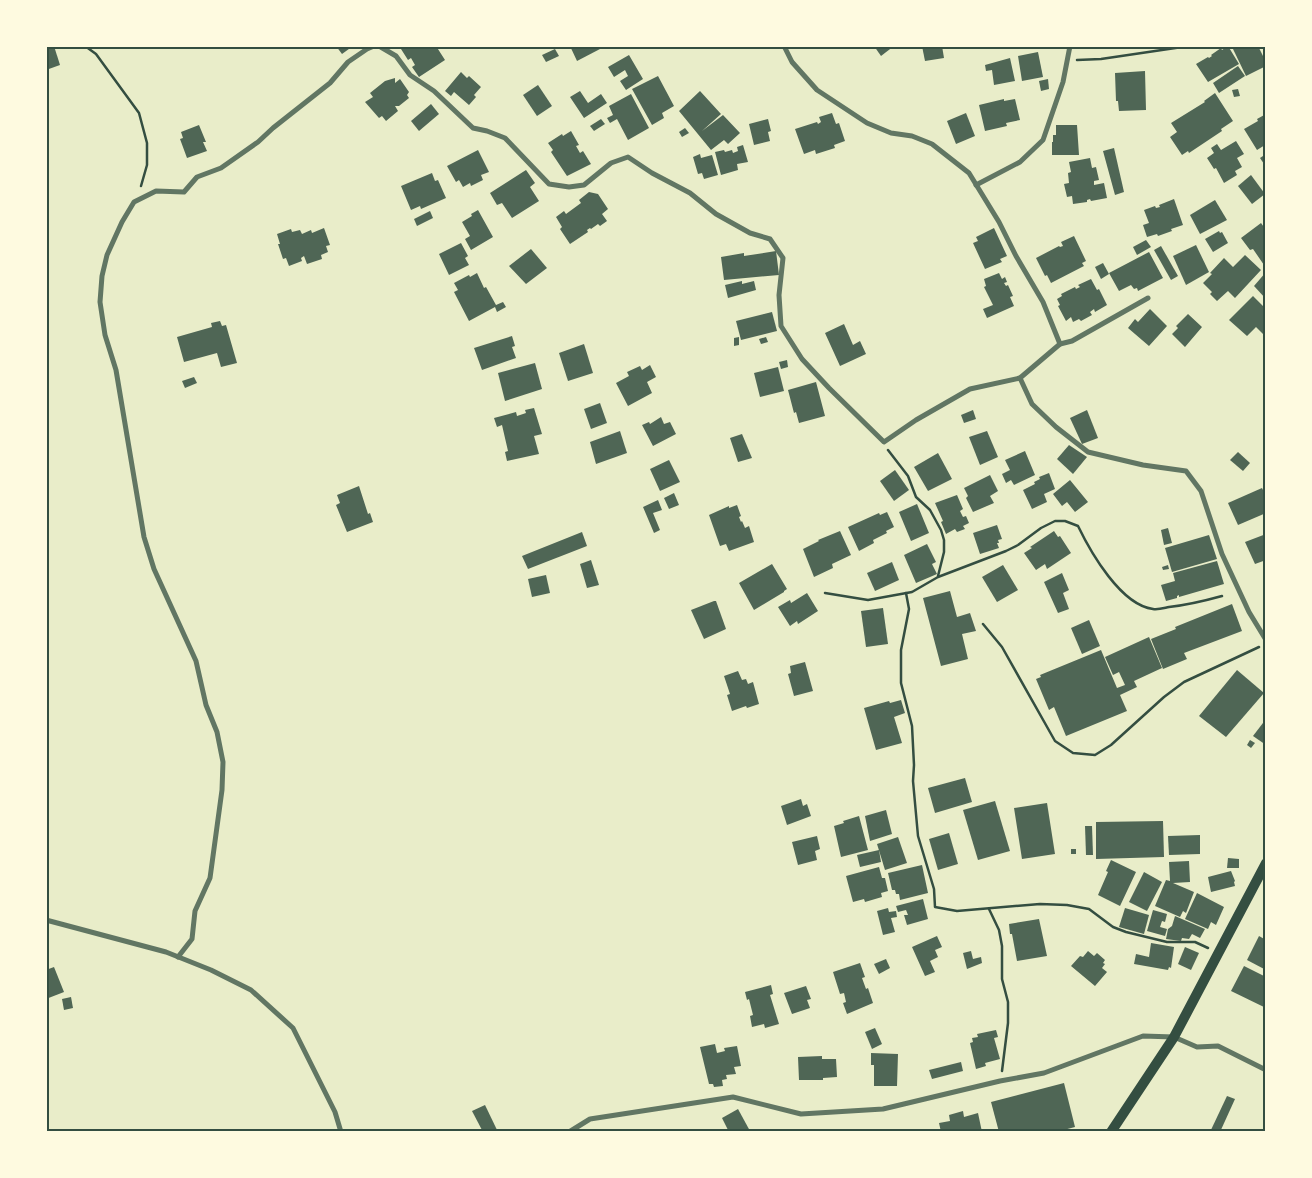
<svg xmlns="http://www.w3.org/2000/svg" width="1312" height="1178" viewBox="0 0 1312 1178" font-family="Raleway,sans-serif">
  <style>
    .building { fill: #4f6655 }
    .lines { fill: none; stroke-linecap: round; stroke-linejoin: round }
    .path { stroke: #344e41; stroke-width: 2.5 }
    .minor { stroke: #617663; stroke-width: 5 }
    .secondary { stroke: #344e41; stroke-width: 10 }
    .neatline { fill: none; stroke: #344e41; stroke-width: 2 }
  </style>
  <rect width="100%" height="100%" fill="#e9edc9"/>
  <g class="building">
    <polygon points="46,46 54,46 60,65 46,70"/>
    <polygon points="336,46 353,46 342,54"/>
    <polygon points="406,46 436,46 445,60 419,77 412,67 415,65 411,58 408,60 401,49"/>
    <polygon points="570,46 598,46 600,49 577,61"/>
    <polygon points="874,46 894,46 881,56"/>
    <polygon points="922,46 942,46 944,58 925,61"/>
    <polygon points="1228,46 1239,64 1208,82 1196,64 1208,57 1209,58 1212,56 1211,55 1221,48 1222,50"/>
    <polygon points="1237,46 1258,46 1266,62 1266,66 1246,76 1233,49"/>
    <polygon points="555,49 559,56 546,62 542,55"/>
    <polygon points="1038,52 1043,77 1022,81 1018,56"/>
    <polygon points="629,55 643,79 626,90 620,81 628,76 625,70 614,77 608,67"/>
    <polygon points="1010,58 1015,81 994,85 992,70 986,71 985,65"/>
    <polygon points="1238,66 1245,76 1219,93 1213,83"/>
    <polygon points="1145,71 1146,110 1119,111 1118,101 1116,101 1115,73"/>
    <polygon points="461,72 467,78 469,76 481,87 474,95 476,97 469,105 454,92 451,96 445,91"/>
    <polygon points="658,76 674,106 662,113 664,118 652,125 632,89"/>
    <polygon points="395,78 395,83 400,79 409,92 407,95 409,98 399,106 395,106 398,111 386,121 382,116 379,118 365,102 373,97 370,93 385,81"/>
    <polygon points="1048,79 1049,89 1041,91 1039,81"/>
    <polygon points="538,85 552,106 537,116 523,95"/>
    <polygon points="1238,89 1240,96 1234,97 1232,90"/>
    <polygon points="580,91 588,103 601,94 607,103 584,118 570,97"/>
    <polygon points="700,91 721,114 702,131 723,115 740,133 728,144 724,140 711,150 679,111"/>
    <polygon points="1215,93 1233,121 1221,129 1222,131 1189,153 1188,151 1182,155 1170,137 1177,132 1171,123 1205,102 1204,101"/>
    <polygon points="631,94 649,128 628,140 617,119 610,123 607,118 613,115 609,106"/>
    <polygon points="1004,99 1004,101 1015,99 1020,120 1006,123 1007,126 985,131 979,105"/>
    <polygon points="431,104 439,114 419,131 411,121"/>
    <polygon points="832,113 836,124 839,123 845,141 834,145 835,148 816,154 815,150 804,154 795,129 817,122 818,124 821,122 819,117"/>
    <polygon points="966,113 975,136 956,144 947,121"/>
    <polygon points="1266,114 1266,142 1264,144 1265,145 1257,150 1244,129 1258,121 1257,119"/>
    <polygon points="601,119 605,124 594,131 590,126"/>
    <polygon points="768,119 771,131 768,132 770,141 754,145 749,124"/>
    <polygon points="199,125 206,142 203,142 207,151 187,158 180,139 183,138 181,132"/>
    <polygon points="1056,125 1077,125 1079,155 1052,155 1052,142 1053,142 1053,135 1056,135"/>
    <polygon points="685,128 689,133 682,137 679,132"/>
    <polygon points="571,131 579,145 576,146 580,153 583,151 591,164 567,176 551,152 553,150 548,143 562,134 563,136"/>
    <polygon points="1236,141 1244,154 1237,158 1242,167 1235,171 1237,175 1224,183 1216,168 1214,169 1207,158 1214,153 1211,148 1217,144 1221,150"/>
    <polygon points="743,145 748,162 737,164 738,170 721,175 715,152 724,150 725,152 732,150 733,153 738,151 737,147"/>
    <polygon points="1114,148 1124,192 1115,195 1103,151"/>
    <polygon points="478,150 489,172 481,175 483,180 471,186 470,183 463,187 459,180 456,182 447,166"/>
    <polygon points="700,154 701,158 712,155 718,175 704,179 702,173 698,174 693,157"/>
    <polygon points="1266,154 1266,167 1260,158"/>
    <polygon points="1090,158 1092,168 1096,167 1099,180 1094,181 1094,185 1104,183 1107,198 1091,201 1090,199 1087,200 1087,202 1073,204 1072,196 1067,197 1064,184 1069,183 1068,173 1071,172 1069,162"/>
    <polygon points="526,170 535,183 530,187 539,201 512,218 502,203 497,205 490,193"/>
    <polygon points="432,173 435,181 438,180 446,198 421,209 420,206 411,210 401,186"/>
    <polygon points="1251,175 1265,194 1252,204 1238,186"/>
    <polygon points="589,192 598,194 608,209 602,214 607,221 600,226 598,224 591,229 590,228 587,230 588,232 570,244 560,229 562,227 556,217 564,211 566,214 581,203 579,200"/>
    <polygon points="1174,199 1183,225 1171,229 1172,231 1158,236 1157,234 1147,237 1143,225 1149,223 1144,210 1155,206 1156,208 1160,207 1159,205"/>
    <polygon points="1215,200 1227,220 1200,234 1190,215"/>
    <polygon points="478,210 493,237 471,250 465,239 470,236 462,222 472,216 471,214"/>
    <polygon points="430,211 433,218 417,226 414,219"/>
    <polygon points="1261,223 1266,230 1266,263 1264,265 1253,249 1250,250 1241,238"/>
    <polygon points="324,228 330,245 326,246 328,252 321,255 322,259 307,264 304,256 301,258 302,261 289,266 286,258 283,259 278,244 280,244 277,234 291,229 292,232 300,230 302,234 311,230 312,233"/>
    <polygon points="994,228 1007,256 1000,259 1002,262 985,269 973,243 978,241 976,237"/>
    <polygon points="1219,231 1220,233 1222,232 1228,243 1213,252 1205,239"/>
    <polygon points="1074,236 1086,261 1082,263 1084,266 1051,283 1047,275 1045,276 1036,258 1059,246 1060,247 1063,246 1061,242"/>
    <polygon points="1146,240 1151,247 1137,255 1133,247"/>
    <polygon points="461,243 468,256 465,258 469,265 449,275 439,254"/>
    <polygon points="1196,245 1209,272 1186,285 1173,256"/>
    <polygon points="1161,246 1178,276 1171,280 1154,250"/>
    <polygon points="531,249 547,268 526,284 509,266"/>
    <polygon points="776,251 779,275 724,280 721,257 744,253 744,256"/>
    <polygon points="1149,252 1163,278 1138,291 1137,288 1134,289 1131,285 1119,291 1109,273"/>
    <polygon points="1245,255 1261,270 1235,298 1228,291 1217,301 1210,294 1212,292 1203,283 1212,274 1210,273 1224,258 1233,267"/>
    <polygon points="1103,263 1109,274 1101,279 1095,267"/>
    <polygon points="1266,272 1266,299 1254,286"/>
    <polygon points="477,273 484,288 486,287 496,305 503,302 506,307 497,312 495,307 469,321 454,292 458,290 454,283 469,275 470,277"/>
    <polygon points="999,273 1002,279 1005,277 1007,282 1004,283 1006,286 1008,285 1013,296 1010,297 1014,306 987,318 983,309 993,305 984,287 986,286 984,279"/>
    <polygon points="1091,279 1097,290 1099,289 1107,305 1095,312 1094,309 1090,312 1092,315 1081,321 1079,319 1073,322 1071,317 1066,321 1058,306 1060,305 1057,299 1062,296 1061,294 1075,287 1076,289 1080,287 1078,285"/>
    <polygon points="742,281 742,284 754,281 756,290 728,298 725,285"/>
    <polygon points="1253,296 1266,309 1266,333 1264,335 1256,327 1247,336 1229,320"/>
    <polygon points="1150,309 1167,326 1149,346 1128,328 1135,319 1138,322"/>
    <polygon points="772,312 777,331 741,340 736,321"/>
    <polygon points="1188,314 1202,327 1185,347 1172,334 1178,328 1176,326"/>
    <polygon points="220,321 222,326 226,325 237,363 221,367 217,353 184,362 177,337 212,327 211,323"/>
    <polygon points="844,324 853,345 860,341 866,354 840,366 825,333"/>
    <polygon points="512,336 515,346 512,347 516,358 482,370 474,348"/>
    <polygon points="739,337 739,345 734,346 734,338"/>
    <polygon points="766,337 768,342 761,344 759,339"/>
    <polygon points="584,344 593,373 568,381 559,353"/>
    <polygon points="787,360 788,367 781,369 779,362"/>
    <polygon points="535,363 542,389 505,401 498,373"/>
    <polygon points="650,365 656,377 647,382 652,393 628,406 616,383 629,376 627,372 640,366 642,370"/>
    <polygon points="778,367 784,391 760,397 754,373"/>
    <polygon points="194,377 197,383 185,388 182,381"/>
    <polygon points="816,382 825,416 799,423 796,412 794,413 788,390"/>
    <polygon points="600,403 607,423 591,429 584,409"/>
    <polygon points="534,408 542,434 534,436 539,454 507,461 505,452 508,451 502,425 497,427 494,418 516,412 517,416 526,413 525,410"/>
    <polygon points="973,410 976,419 964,423 961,415"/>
    <polygon points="1087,410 1098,438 1082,444 1070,418"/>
    <polygon points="661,417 664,424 670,422 676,434 653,446 642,425 649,422 650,424"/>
    <polygon points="620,431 627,453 596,464 590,442"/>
    <polygon points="987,431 998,457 980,465 969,437"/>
    <polygon points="742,434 752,458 738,462 730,438"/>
    <polygon points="1069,445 1087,457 1073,474 1057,459"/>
    <polygon points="1025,451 1035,475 1014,485 1011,480 1006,483 1002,474 1010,470 1005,460"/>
    <polygon points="1238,452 1250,463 1243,471 1230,460"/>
    <polygon points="938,453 952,479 928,491 914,467"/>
    <polygon points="669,460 680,482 660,491 650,469"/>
    <polygon points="895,470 909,490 894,501 880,481"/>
    <polygon points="1049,473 1055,489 1044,494 1047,502 1032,509 1023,490 1035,484 1034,482 1040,479 1039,477"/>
    <polygon points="990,475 998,491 990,496 994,503 973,512 966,498 968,496 964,488"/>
    <polygon points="1070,480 1088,502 1075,512 1067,502 1062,506 1053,494"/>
    <polygon points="359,486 368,514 370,513 373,522 347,532 336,505 340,503 337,495"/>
    <polygon points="1262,488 1266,496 1266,513 1238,525 1228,503"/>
    <polygon points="674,493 679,505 669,509 664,498"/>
    <polygon points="957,495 963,509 960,511 963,517 966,516 969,523 963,526 965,529 957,532 955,529 946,534 941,522 943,521 935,503"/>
    <polygon points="658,500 662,510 653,513 660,530 654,533 643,507"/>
    <polygon points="917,504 929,533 911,541 899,512"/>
    <polygon points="737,505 741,516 739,517 741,522 742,521 745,528 749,526 754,542 729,551 726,544 720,546 709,515 729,506 729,508"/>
    <polygon points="887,512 894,527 886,531 887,533 873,540 874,543 859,551 848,527 879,513 880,515"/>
    <polygon points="997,525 1002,539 998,540 999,543 997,543 999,548 980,554 973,533"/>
    <polygon points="1168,528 1172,543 1164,545 1161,530"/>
    <polygon points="840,531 851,555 832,564 833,568 814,577 803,549 819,541 818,540"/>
    <polygon points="1054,531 1058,537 1060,536 1071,553 1047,569 1045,564 1036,570 1024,553 1032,548 1030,547"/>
    <polygon points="582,532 587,546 528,569 522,556"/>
    <polygon points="1266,534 1266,560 1255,564 1245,542"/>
    <polygon points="1209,535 1217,559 1172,572 1165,548"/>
    <polygon points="927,544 936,562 932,564 937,574 916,583 904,555"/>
    <polygon points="591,560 599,585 587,588 580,564"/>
    <polygon points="1217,561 1224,584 1179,597 1179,595 1177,596 1177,598 1166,601 1161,585 1175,581 1173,573"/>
    <polygon points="892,562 899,580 875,591 867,573"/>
    <polygon points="772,564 787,589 784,591 784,592 754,610 739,583"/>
    <polygon points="1003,565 1018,590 997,602 982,577"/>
    <polygon points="1168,565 1169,569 1163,570 1162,567"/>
    <polygon points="1062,573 1069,590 1063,593 1069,609 1058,613 1044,582"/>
    <polygon points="546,575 550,593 532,597 528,579"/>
    <polygon points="950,591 957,617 970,613 976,631 962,634 968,659 941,666 923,598"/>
    <polygon points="807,593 818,611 798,624 797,621 790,626 778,607 790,600 791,603"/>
    <polygon points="714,601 716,601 726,629 704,639 691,610"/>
    <polygon points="1232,604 1242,631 1184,653 1187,659 1163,669 1151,639 1176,629 1175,627"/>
    <polygon points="883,608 888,644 866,647 861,611"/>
    <polygon points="1089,620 1100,646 1082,654 1071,628"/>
    <polygon points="1149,637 1162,668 1134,681 1137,687 1120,695 1127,711 1066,736 1054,707 1049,710 1036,679 1041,677 1040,675 1101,650 1117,688 1125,685 1119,672 1113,675 1105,657"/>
    <polygon points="805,662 813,691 794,696 788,674 791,673 790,666"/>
    <polygon points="1237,670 1264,693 1226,737 1199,716"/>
    <polygon points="738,671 742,680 746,679 748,684 753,682 759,704 747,708 746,706 732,711 727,695 730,694 724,676"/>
    <polygon points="901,700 905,713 894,717 902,743 876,750 864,708 889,701 890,703"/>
    <polygon points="1266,719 1266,745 1253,736"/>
    <polygon points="1250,740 1255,743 1251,748 1247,745"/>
    <polygon points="965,778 972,802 935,813 928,788"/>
    <polygon points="801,799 803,806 807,804 811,816 787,825 781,806"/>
    <polygon points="995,801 1010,851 978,860 963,810"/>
    <polygon points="1047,803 1055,854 1022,859 1014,808"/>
    <polygon points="886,810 892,834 870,841 865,816"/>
    <polygon points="859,816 868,850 841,857 834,826 844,823 843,821"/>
    <polygon points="1163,821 1164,857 1096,859 1096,822"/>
    <polygon points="1085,826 1092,826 1093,855 1086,855"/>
    <polygon points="949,833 958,864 938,870 929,839"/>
    <polygon points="1200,835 1200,854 1169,855 1168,836"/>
    <polygon points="817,836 820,849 815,851 817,860 798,865 792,842"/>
    <polygon points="898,837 907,863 885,870 877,844"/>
    <rect x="1071" y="849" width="5" height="5"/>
    <polygon points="879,850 881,862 860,867 857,855"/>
    <polygon points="1228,858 1239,859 1239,868 1227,868"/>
    <polygon points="1111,860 1136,872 1120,906 1098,895 1108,872 1106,871"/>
    <polygon points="1189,861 1190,882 1173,883 1194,892 1186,913 1183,911 1180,917 1155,906 1166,880 1170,881 1169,862"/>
    <polygon points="922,865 928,893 900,900 899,894 896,894 895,890 892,890 888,873"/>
    <polygon points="879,867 882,878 885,878 888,891 881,893 882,897 865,902 864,899 853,902 846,876"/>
    <polygon points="1231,871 1235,881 1234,882 1235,886 1211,892 1208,877"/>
    <polygon points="1144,872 1162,882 1147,911 1129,902"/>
    <polygon points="1197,893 1224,907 1216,925 1211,922 1208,929 1185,919"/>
    <polygon points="923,899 928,919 907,925 904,915 908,915 906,910 898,912 896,906"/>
    <polygon points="888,908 889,912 896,911 897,917 891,918 895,932 883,935 877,911"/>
    <polygon points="1125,908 1149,915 1144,934 1119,927"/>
    <polygon points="1153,910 1167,914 1165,922 1162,921 1160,927 1167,929 1165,936 1147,931"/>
    <polygon points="1175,916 1205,929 1200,938 1192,934 1189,939 1182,938 1181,941 1166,939 1168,929 1172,926"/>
    <polygon points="1039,919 1047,956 1017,961 1012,934 1010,934 1009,924"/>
    <polygon points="937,936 942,947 935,950 938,957 930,961 935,972 925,976 912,947"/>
    <polygon points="1259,936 1266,940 1266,970 1247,960"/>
    <polygon points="1151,943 1174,947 1171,968 1169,967 1168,970 1134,964 1136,954 1149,957"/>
    <polygon points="1185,947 1199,953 1191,970 1178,964"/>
    <polygon points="971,951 973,959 981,957 982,963 967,969 963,953"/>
    <polygon points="1088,951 1094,956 1097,953 1105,960 1103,963 1105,964 1102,968 1107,972 1095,986 1071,966 1080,956 1083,957"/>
    <polygon points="886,959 890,968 879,974 874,964"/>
    <polygon points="860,963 865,977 862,978 866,989 868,988 873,1003 847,1014 843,1003 846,1002 844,993 840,994 833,972"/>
    <polygon points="1244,966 1266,977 1266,1008 1231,991"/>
    <polygon points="54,967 64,992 46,999 46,970"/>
    <polygon points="771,985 773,994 770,995 779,1024 765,1028 764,1024 752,1027 750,1016 753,1015 749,999 747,1000 745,992"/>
    <polygon points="806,986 811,999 807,1000 810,1008 792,1014 784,993"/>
    <polygon points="71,997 73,1008 64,1010 62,999"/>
    <polygon points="875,1028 882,1044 872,1049 865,1032"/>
    <polygon points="996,1030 998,1037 994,1038 1000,1059 985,1063 986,1066 976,1069 970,1043 973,1042 972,1038 978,1037 977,1034"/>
    <polygon points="715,1044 717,1053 725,1051 724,1048 737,1046 741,1066 734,1067 736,1074 726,1075 727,1079 722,1080 723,1086 714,1087 713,1084 709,1084 700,1047"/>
    <polygon points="871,1053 898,1054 897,1086 874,1086 874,1065 871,1065"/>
    <polygon points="822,1056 822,1059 836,1059 837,1077 823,1078 823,1080 799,1080 798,1057"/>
    <polygon points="961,1062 963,1071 932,1079 929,1070"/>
    <polygon points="1064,1083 1075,1127 1056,1132 999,1132 991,1102"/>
    <polygon points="1227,1096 1235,1099 1220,1132 1210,1132"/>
    <polygon points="485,1105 498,1132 483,1132 472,1111"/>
    <polygon points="738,1109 750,1131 748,1132 729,1132 722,1118"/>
    <polygon points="963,1111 964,1117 978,1113 982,1132 941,1132 939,1123 950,1121 949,1115"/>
  </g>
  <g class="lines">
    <g class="path">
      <polyline points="85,46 96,54 139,113 147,143 147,165 141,186"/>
      <polyline points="1077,60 1101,59 1189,46"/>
      <polyline points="888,450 908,476 916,497 930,510 941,530 944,540 944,552 938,576"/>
      <path d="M825,593L868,600L912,592L938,577L1006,551L1018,545L1041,528L1055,521H1065L1078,526C1091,553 1121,605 1153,609C1158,610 1164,608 1169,607C1187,605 1204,601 1222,596"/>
      <polyline points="906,593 909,609 901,650 901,683 912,726 914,765 913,781 918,836 934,889 935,907 957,911 1040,904 1067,905 1089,909 1113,927 1126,932 1167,942 1195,942 1208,948"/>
      <polyline points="983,624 1002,647 1055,741 1073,753 1095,755 1111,745 1164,697 1184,682 1259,647"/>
      <polyline points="989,909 999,930 1002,946 1002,979 1008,1002 1008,1023 1002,1071"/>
    </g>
    <g class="minor">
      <polyline points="379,46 396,56 410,75 434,91 473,128 487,131 505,138 549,184 569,187 584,185 611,163 628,157 652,173 690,193 716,214 750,233 770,239 783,258 779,295 781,326 802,359 829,388 884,442 916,420 970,389 1020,378 1032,404 1056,427 1088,452 1143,465 1186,471 1201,491 1222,554 1249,612 1266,640"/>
      <polyline points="784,46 792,62 817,90 867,123 891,133 912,136 932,144 969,173 999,222 1016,256 1043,302 1060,344 1020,378"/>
      <polyline points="976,185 1020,162 1043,140 1063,82 1070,46"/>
      <polyline points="1060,344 1072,341 1148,298"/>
      <polyline points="46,920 166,952 211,970 251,990 293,1028 335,1112 341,1132"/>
      <polyline points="178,957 192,939 195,911 210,878 222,790 223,762 217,732 206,705 196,661 154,569 144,537 116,370 105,335 100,302 102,276 107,255 122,222 134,202 156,191 184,192 197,177 221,168 258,142 273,128 330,83 348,62 367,49 374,46"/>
      <polyline points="569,1132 590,1119 733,1097 801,1114 883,1109 1000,1081 1044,1073 1143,1036 1174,1037 1197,1047 1218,1046 1266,1070"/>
    </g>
    <polyline class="secondary" points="1111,1132 1174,1037 1266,863"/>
  </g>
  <rect width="1312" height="1178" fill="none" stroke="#fefae0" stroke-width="95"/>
  <rect x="48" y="48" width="1216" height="1082" class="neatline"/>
</svg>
